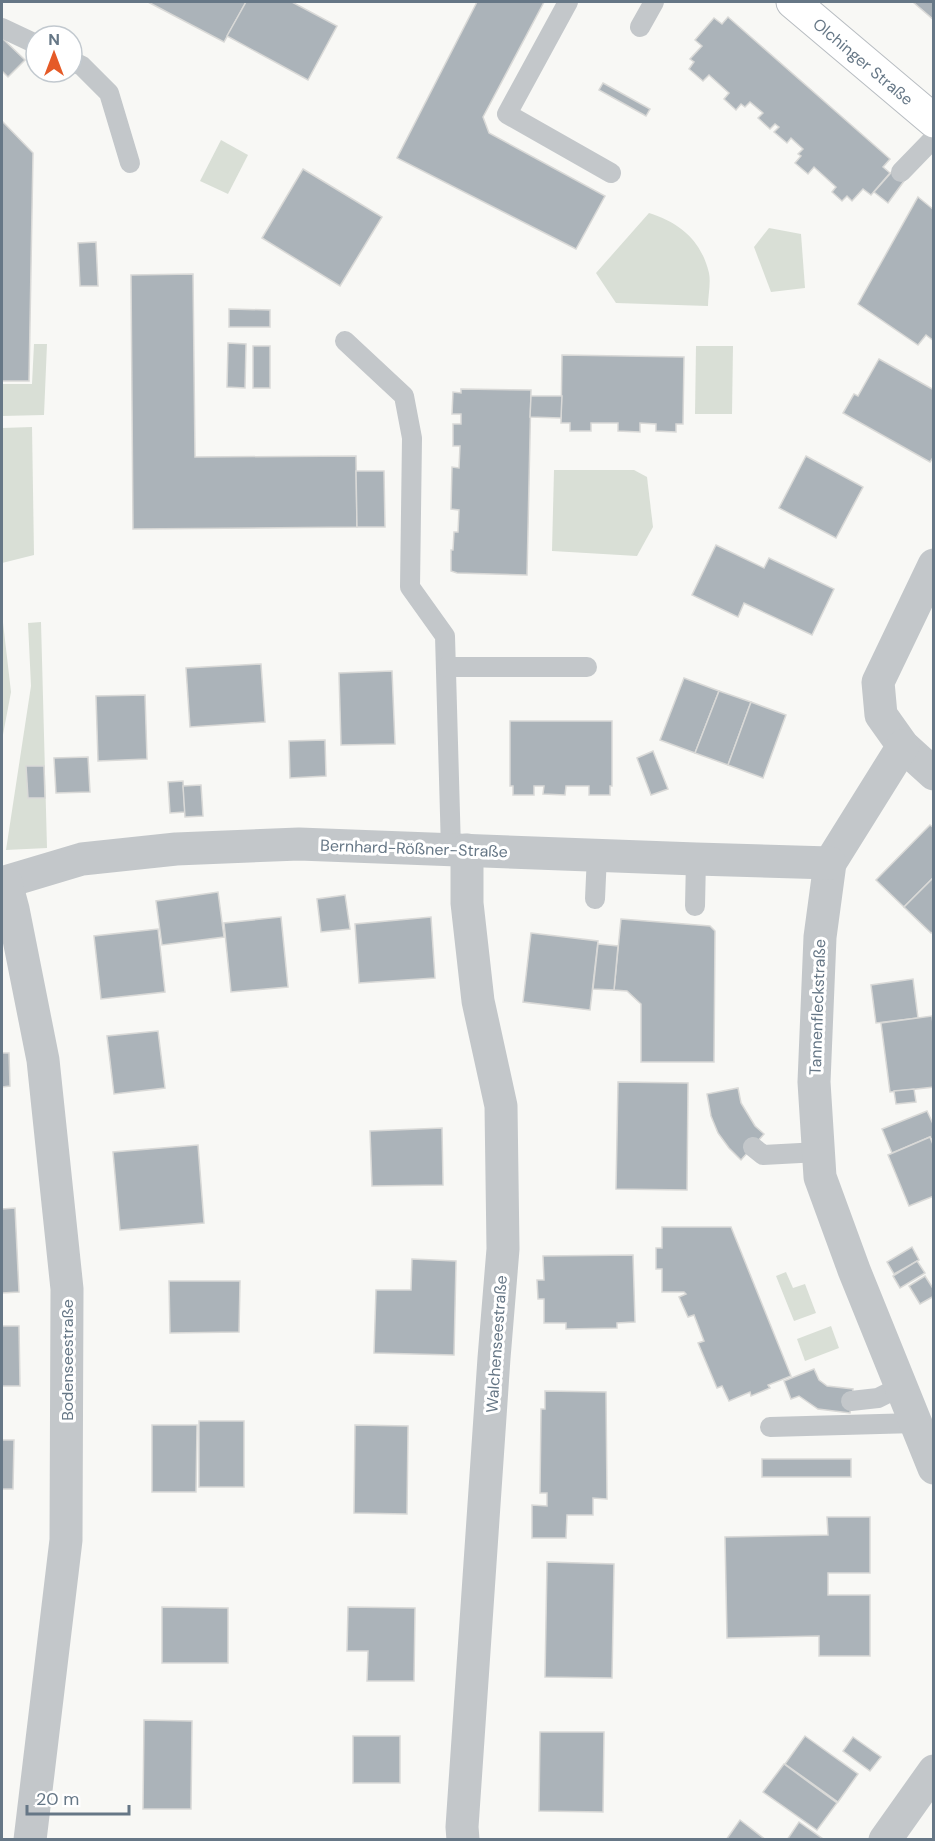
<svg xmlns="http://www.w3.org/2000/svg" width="935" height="1841" viewBox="0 0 935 1841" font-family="'DM Sans',sans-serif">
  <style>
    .green { fill: #d9dfd6 }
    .building { fill: #abb3b9; stroke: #d9d9d7; stroke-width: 1.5 }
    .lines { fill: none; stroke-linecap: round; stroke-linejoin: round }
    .secondary-casing { stroke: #b7bcc1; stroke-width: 35 }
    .service { stroke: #c3c7ca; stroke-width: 20 }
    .minor { stroke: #c3c7ca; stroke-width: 33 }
    .secondary { stroke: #fff; stroke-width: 33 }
    .labels { text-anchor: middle; stroke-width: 6; stroke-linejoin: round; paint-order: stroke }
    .street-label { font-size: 16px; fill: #667786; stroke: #fff }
  </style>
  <rect width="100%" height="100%" fill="#f8f8f5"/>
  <g class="green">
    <polygon points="221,140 248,155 228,194 200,181"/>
    <path d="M649,213C680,223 701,240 709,273C711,283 708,296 708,306L616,303L596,273Z"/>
    <polygon points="769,228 801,234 805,288 771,292 754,247"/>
    <polygon points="34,344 47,344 44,415 2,416 2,384 32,384"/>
    <polygon points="696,346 733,346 732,414 695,414"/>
    <polygon points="32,427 34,555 2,563 2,428"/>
    <polygon points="554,470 634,470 647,477 653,527 637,556 552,551"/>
    <polygon points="2,614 11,692 2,740 2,613"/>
    <polygon points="41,622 47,848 6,850 31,686 28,623"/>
    <polygon points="786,1272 793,1288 805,1284 816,1313 794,1321 776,1276"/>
    <polygon points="831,1326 839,1348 805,1361 797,1339"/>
  </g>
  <g class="building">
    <polygon points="148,2 246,2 224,42"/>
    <polygon points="246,2 292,2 337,26 308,80 227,36"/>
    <polygon points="477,2 544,2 483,117 489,133 605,196 576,249 397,158"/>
    <polygon points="913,2 934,2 934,20"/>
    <polygon points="728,17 890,159 883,167 890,173 871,195 863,189 852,201 847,196 842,201 832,192 836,187 814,167 808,174 795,163 801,156 798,154 803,149 791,138 787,143 774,132 779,127 775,124 770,129 758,118 763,113 750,102 745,107 741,104 736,110 724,99 729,93 709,75 703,81 689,69 694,62 690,59 702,46 695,40 714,18 722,24"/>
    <polygon points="2,38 25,60 8,77 2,71"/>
    <polygon points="603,83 650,109 646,116 599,90"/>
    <polygon points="2,121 33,153 29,381 2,381"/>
    <polygon points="896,167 907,177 888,203 874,192"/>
    <polygon points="303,169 382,217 340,286 262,238"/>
    <polygon points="918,197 934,210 934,341 926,335 918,345 858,304"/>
    <polygon points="96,242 98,286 80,286 78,243"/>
    <polygon points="193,274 195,457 356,456 357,527 133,529 131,275"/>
    <polygon points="229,309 270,310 270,327 229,327"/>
    <polygon points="228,343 246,344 245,388 227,387"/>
    <rect x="253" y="346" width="17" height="42"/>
    <polygon points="562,355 684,357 683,424 676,424 676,432 656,431 656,424 640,423 640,432 618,431 618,423 591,423 591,431 570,431 570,423 561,423"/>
    <polygon points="879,359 934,390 934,456 930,462 843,413 854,394 858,396"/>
    <polygon points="461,389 531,390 527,575 457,573 451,571 451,550 453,550 454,532 458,532 459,510 451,509 452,467 459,468 460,446 453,446 453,424 461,424 461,414 452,414 453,392 461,393"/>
    <polygon points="531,396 562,396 561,418 530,417"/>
    <polygon points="806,456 863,487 836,538 779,508"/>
    <polygon points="356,471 384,471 385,527 357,527"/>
    <polygon points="716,545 764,568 769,558 834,589 812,635 744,603 738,617 692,595"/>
    <polygon points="261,664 265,722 190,727 186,668"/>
    <polygon points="392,671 395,744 341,745 339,673"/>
    <polygon points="684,678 719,691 695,753 660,740"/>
    <polygon points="719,691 751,702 728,765 695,753"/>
    <polygon points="145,695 147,759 98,761 96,696"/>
    <polygon points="751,702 786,715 763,778 728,765"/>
    <polygon points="510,721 612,721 612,786 610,786 610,795 589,795 589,786 566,786 565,795 543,794 544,786 534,786 534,795 513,795 513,786 510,786"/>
    <polygon points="325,740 326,776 290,778 289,741"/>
    <polygon points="653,751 668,789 651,795 637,758"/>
    <polygon points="88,757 90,792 56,793 54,758"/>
    <polygon points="26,766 44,766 45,798 28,798"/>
    <polygon points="183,781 185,812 170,813 168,782"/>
    <polygon points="201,785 203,816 185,817 183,786"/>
    <polygon points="930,825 934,828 934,877 904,907 876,880"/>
    <polygon points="934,877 934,931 931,933 904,907"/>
    <polygon points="218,892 224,937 162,945 156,901"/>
    <polygon points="345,895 350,929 321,932 317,899"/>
    <polygon points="281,917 288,987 231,992 224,923"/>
    <polygon points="431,917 435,978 359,983 355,924"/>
    <polygon points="621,919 710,926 715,931 714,1062 641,1062 641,1004 627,991 614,990"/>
    <polygon points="158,929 165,992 101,999 94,936"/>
    <polygon points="531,933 598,941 590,1010 523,1002"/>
    <polygon points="598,944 618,946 614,990 593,989"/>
    <polygon points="913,979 918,1018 876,1023 871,985"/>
    <polygon points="932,1016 934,1032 934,1087 890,1092 881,1023"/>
    <polygon points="158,1031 165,1088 114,1094 107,1036"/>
    <polygon points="2,1053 9,1053 10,1086 2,1087"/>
    <polygon points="618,1082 688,1083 687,1190 616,1189"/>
    <polygon points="738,1088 741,1103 755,1126 764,1134 741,1160 729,1148 718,1133 711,1116 707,1094"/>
    <polygon points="914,1089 916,1102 896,1104 894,1091"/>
    <polygon points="927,1111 934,1126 934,1138 930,1139 930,1137 892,1153 882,1129"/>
    <polygon points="442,1128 443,1185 372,1186 370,1131"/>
    <polygon points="930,1137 934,1147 934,1196 909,1206 888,1155"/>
    <polygon points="198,1145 204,1223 120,1230 113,1152"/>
    <polygon points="15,1208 19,1292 2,1293 2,1209"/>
    <polygon points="662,1227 731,1227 791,1376 768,1385 770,1388 751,1396 750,1392 729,1401 722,1386 717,1388 698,1343 704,1341 694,1315 688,1317 679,1297 686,1294 684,1292 662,1292 662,1269 656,1269 656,1248 662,1248"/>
    <polygon points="912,1247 919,1260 894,1274 887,1262"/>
    <polygon points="633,1255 635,1322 617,1323 617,1328 566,1329 566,1323 544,1323 544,1299 538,1299 537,1280 544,1280 543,1256"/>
    <polygon points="412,1259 456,1261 454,1355 374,1353 376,1290 411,1290"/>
    <polygon points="917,1261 925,1273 900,1288 893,1276"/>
    <polygon points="925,1276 934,1290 934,1296 920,1304 909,1286"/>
    <polygon points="169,1281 240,1281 239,1332 170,1333"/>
    <polygon points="2,1326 19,1326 20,1386 2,1386"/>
    <polygon points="814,1369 819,1380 827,1386 853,1389 850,1413 818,1409 799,1396 791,1399 784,1381"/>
    <polygon points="545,1391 606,1392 607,1499 593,1498 593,1515 567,1515 566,1538 532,1538 532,1505 547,1506 547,1493 540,1493 541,1409 545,1409"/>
    <rect x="199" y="1421" width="45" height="66"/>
    <polygon points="152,1425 197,1425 196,1492 152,1492"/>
    <polygon points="355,1425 408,1426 407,1514 354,1513"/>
    <polygon points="2,1440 14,1440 13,1489 2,1489"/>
    <rect x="762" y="1459" width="89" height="18"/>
    <polygon points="827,1517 870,1517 870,1573 828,1573 828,1595 870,1595 870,1656 819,1656 819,1636 727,1638 725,1537 828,1535"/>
    <polygon points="547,1562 614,1564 612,1678 545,1677"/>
    <polygon points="162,1607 228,1608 228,1663 162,1663"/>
    <polygon points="348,1607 415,1608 414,1681 367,1681 368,1651 347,1651"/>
    <polygon points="144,1720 192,1721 191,1809 143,1809"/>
    <polygon points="540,1732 604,1732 603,1812 539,1811"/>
    <rect x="353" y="1736" width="47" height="47"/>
    <polygon points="805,1736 858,1774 838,1802 785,1764"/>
    <polygon points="853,1737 881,1757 870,1771 843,1751"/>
    <polygon points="784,1764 837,1803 817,1830 763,1792"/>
    <polygon points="740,1820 766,1840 726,1840"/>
    <polygon points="799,1822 823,1839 823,1840 787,1840"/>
  </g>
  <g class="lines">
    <g class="secondary-casing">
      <g id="secondary">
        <path id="s1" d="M793,2L934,121"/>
      </g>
    </g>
    <g class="service">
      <polyline points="568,2 507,114 611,173"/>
      <polyline points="640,27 654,2"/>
      <polyline points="2,28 36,44"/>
      <polyline points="72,61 82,66 109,93 130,163"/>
      <polyline points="901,172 934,138"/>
      <polyline points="345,341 404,396 412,438 410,587 445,636 451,850"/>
      <polyline points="446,667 587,667"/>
      <polyline points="595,899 597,855"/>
      <polyline points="695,906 696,859"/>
      <polyline points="753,1147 763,1155 819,1152"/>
      <polyline points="851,1401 878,1398 900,1387"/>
      <polyline points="770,1427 916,1423"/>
    </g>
    <g class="minor">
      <polyline points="934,565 878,682 881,715 903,746 934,774"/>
      <polyline points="903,746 830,863 820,937 814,1082 820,1177 854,1270 934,1468"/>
      <polyline points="2,883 82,859 176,849 299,844 696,859 830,863"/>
      <polyline points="6,883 13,909 43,1060 67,1289 66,1540 30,1840"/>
      <polyline points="463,1840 462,1827 494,1358 503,1249 501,1106 478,1001 467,903 467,850"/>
      <polyline points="885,1840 934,1771"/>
    </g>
    <use href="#secondary" class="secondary"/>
  </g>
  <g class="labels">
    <g class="street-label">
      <text dy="6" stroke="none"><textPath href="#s1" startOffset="92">Olchinger Straße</textPath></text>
      <text transform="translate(414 848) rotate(2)" y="6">Bernhard-Rößner-Straße</text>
      <text transform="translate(817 1007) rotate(-88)" y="6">Tannenfleckstraße</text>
      <text transform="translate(496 1344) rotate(-86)" y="6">Walchenseestraße</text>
      <text transform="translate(67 1360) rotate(-90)" y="6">Bodenseestraße</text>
    </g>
  </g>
  <rect width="935" height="1841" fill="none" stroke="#667786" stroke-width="6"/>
  <g transform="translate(54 54)"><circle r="28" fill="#ffffff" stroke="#c2c9cf" stroke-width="1.5"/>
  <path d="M0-4.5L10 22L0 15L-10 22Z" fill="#e55a27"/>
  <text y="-9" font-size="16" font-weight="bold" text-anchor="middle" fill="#667786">N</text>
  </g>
  <path d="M27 1805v9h102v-9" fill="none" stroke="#667786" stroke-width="3"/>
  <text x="36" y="1805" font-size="18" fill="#667786" stroke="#ffffff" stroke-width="4.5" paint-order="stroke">20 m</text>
</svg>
